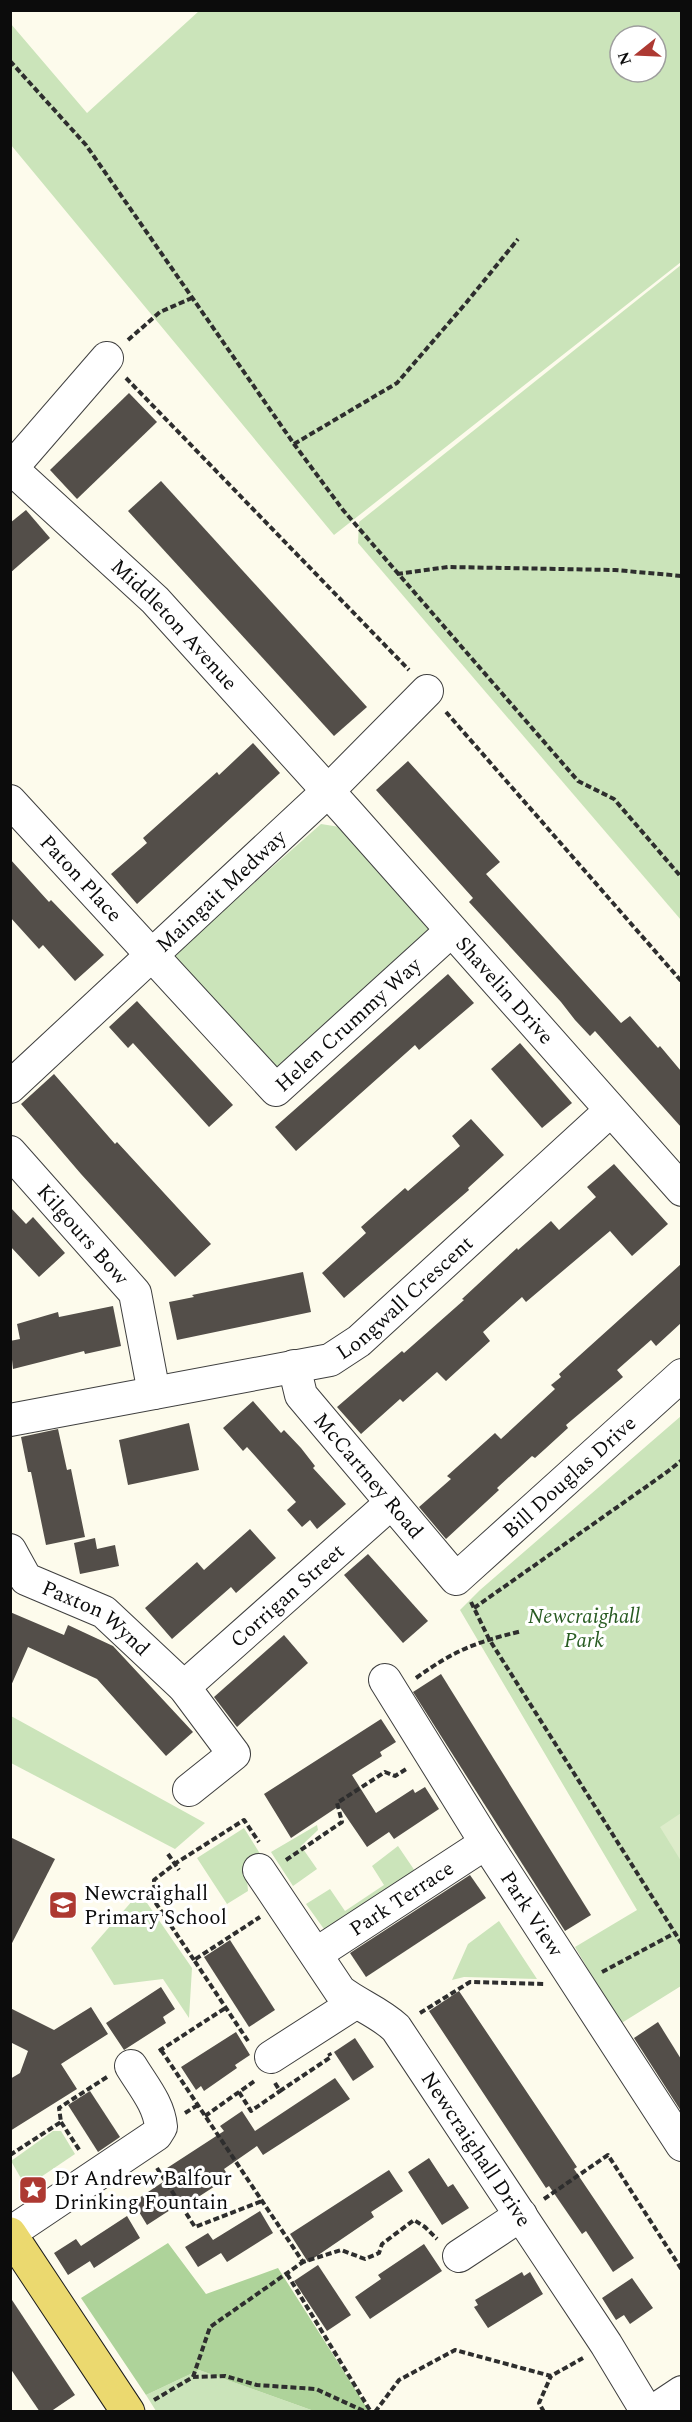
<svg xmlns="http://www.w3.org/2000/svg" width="692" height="2422" viewBox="0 0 692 2422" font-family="Spectral,serif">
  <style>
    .green { fill: #cbe4ba; fill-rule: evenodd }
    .forest { fill: #aed39a }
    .pitch { fill: #ddecca }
    .building { fill: #534e49 }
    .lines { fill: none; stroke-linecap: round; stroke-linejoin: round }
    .minor-casing { stroke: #3f3f3f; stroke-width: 34 }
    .major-casing { stroke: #1d1d1d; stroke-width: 35 }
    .path { stroke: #2e2e2e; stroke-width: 4; stroke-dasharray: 6 3; stroke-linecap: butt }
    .minor { stroke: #fff; stroke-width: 32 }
    .major { stroke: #ebd96f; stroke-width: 33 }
    .labels { text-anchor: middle; stroke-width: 6; stroke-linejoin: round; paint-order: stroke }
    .street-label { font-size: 21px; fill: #0c0c0c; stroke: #fff }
    .park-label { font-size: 21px; font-style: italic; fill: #295c23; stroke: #fff }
    .poi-label { font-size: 21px; fill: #0c0c0c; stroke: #fff; text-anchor: start }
  </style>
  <rect width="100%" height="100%" fill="#fdfbec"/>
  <g class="green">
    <path d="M199,11H681V262L334,535L11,145V24L87,113ZM620,36H656V72H620Z"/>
    <polygon points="681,265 681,920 358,543 359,522"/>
    <polygon points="321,824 346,828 431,932 276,1070 173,955"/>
    <polygon points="681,1416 681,1986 620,2024 575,1947 637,1910 460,1610 480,1590"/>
    <polygon points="11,1716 205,1823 175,1849 11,1763"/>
    <polygon points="317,1825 318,1830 301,1846 317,1869 293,1886 271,1852"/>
    <polygon points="244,1828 262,1857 246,1868 248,1891 227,1904 197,1858"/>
    <polygon points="398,1846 417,1874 329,1936 306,1904 330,1889 345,1911 384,1885 372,1866"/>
    <polygon points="133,1900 147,1903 192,1968 189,2018 163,1979 114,1985 91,1948"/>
    <polygon points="499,1921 537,1979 464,1977 452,1980 468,1944"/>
    <polygon points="53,2131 61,2131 75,2154 26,2187 11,2161"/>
    <polygon points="199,2370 314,2411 156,2411 146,2395"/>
  </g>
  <polygon class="forest" points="168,2243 206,2294 278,2268 369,2411 314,2411 199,2370 146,2395 81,2298"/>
  <polygon class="pitch" points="681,1813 681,1861 660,1827"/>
  <g class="building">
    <polygon points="129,393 157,422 77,499 50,470"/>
    <polygon points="161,481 367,707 334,736 128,511"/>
    <polygon points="26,510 50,538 10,573 10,523"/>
    <polygon points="253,743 280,773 137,904 111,874 147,843 143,838 217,772 219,775"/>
    <polygon points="408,761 500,862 486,874 621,1023 630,1016 658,1048 660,1046 681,1071 681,1127 595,1031 590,1036 575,1020 561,1002 469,902 473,898 376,790"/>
    <polygon points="10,859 49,902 51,900 104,955 75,981 43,945 39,949 10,917"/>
    <polygon points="448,974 474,1003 419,1050 415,1045 296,1151 275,1127"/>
    <polygon points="137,1001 233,1105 209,1127 133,1043 128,1048 109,1027"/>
    <polygon points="520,1043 572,1103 542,1128 491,1069"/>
    <polygon points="54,1074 115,1144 117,1142 211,1244 175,1277 81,1174 21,1104"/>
    <polygon points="471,1119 504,1155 468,1188 469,1190 344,1298 322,1273 366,1233 361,1227 405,1188 408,1191 460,1146 452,1136"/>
    <polygon points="614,1164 668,1224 632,1256 610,1231 526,1302 522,1297 483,1332 490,1341 446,1381 437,1372 403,1402 400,1399 361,1434 337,1407 402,1351 404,1353 464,1300 462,1299 517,1248 518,1250 551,1221 559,1230 596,1197 587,1187"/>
    <polygon points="10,1207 26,1224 33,1217 65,1253 39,1277 10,1246"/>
    <polygon points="681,1264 681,1323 656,1346 651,1340 617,1370 623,1377 566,1425 568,1428 545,1449 535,1458 532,1456 497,1488 499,1490 446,1539 419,1507 451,1479 447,1476 495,1433 501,1439 555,1389 551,1385 561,1377 559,1374"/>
    <polygon points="303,1272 311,1312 177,1340 169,1302 194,1297 192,1295"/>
    <polygon points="113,1306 121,1346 85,1354 84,1351 13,1369 10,1341 20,1339 17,1324 58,1312 59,1317"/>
    <polygon points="253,1401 281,1433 284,1430 301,1448 315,1466 313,1468 346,1504 317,1529 310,1520 302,1527 287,1510 296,1502 247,1447 243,1451 223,1428"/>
    <polygon points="189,1423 199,1470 128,1485 119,1440"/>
    <polygon points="58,1429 67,1470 71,1469 85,1537 46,1545 31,1472 28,1472 21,1437"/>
    <polygon points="250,1529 276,1558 236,1593 231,1587 172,1639 145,1608 197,1562 204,1570"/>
    <polygon points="95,1538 97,1549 115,1545 119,1566 80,1574 74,1543"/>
    <polygon points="368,1554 428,1621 403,1643 344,1575"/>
    <polygon points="10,1612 64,1635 68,1625 113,1646 193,1732 166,1756 97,1679 28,1647 10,1688"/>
    <polygon points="284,1635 308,1663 237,1727 214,1697"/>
    <polygon points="441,1674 591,1915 565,1931 413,1692"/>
    <polygon points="381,1719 396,1742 380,1752 382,1756 352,1775 376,1813 413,1789 415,1793 425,1787 439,1809 394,1839 389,1832 367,1847 339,1806 291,1838 264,1794"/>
    <polygon points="10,1837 55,1859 10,1947"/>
    <polygon points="470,1875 486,1898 366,1977 350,1953"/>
    <polygon points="230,1940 275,2010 249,2027 204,1957"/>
    <polygon points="161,1987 175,2009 163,2017 166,2023 124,2050 106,2023"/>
    <polygon points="459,1991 577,2167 574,2169 634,2258 613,2272 586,2231 582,2234 549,2186 546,2188 429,2011"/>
    <polygon points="91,2007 108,2034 61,2064 77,2089 10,2131 10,2079 20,2073 28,2051 10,2042 10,2008 54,2030"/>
    <polygon points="658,2022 681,2059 681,2111 634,2038"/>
    <polygon points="236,2032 250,2055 235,2065 237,2068 204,2091 201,2086 196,2090 181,2067"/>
    <polygon points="355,2038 374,2067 353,2081 334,2052"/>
    <polygon points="335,2078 350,2099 263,2155 257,2146 224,2169 229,2177 186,2205 184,2201 147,2225 133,2202 169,2178 164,2170 224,2131 220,2126 242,2111 255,2131"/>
    <polygon points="90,2091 120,2137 98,2152 68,2105"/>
    <polygon points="429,2158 448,2187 453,2184 469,2208 442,2225 408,2172"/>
    <polygon points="389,2170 403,2191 371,2212 374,2217 308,2262 290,2234"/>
    <polygon points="260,2211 273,2233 227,2262 221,2253 198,2267 185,2247 208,2233 213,2240"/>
    <polygon points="127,2216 140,2238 94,2268 85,2253 90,2261 68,2275 54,2253 76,2239 81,2246"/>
    <polygon points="424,2244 442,2271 370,2319 355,2297 381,2279 378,2275"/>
    <polygon points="318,2265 351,2315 327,2331 294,2281"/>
    <polygon points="522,2272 524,2276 530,2272 543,2294 488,2328 474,2307 478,2305 475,2300"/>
    <polygon points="632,2278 653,2308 630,2324 624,2315 616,2320 602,2298"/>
    <polygon points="10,2297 75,2395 50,2412 40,2412 10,2368"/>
  </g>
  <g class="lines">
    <g class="minor-casing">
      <g id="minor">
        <path id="s1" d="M12,469L155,600L346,811L682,1190"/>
        <polyline points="10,470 107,358"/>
        <path id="s2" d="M10,801L276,1090L451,931"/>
        <path id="s3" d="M10,1087L327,792L427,691"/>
        <path id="s4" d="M10,1152L135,1293L154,1393"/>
        <path id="s5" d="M294,1366L301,1395L456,1579L682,1375"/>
        <path id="s6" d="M10,1420L330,1360L359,1341L610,1111"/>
        <path id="s7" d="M10,1550L26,1579L104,1612L184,1687L234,1754L189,1790"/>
        <path id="s8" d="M385,1680L486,1843L682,2145"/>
        <path id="s9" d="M184,1687L390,1504"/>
        <path id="s10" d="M259,1870L340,1991C358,2005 379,2012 396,2028L606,2344L647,2412"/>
        <path id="s11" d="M316,1954L486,1843"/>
        <polyline points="271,2057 355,2003"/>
        <path d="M10,2233L156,2135L161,2127C159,2104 143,2086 131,2066"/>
        <polyline points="459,2256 521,2215"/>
        <polyline points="652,2412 682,2392"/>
      </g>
    </g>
    <g class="major-casing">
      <polyline id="major" points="10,2234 128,2412"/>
    </g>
    <g class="path">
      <polyline points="10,61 86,145 294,444 343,510 578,781 614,799 682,878"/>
      <polyline points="128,340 160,312 192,298"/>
      <polyline points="126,378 409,670"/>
      <polyline points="294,444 397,383 466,303 518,239"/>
      <polyline points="397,574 448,567 615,570 682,576"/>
      <polyline points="446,712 682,982"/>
      <polyline points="471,1602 489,1639 682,1944"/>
      <polyline points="474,1608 667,1472 682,1460"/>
      <path d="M416,1678C455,1650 476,1642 522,1631"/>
      <polyline points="168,1854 179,1870"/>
      <polyline points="286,1860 342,1822 337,1803 385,1772 395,1776 408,1768"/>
      <polyline points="194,1960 155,1902 154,1880 176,1863 244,1820 259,1842"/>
      <polyline points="602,1972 675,1933"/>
      <polyline points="420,2013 470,1982 544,1984"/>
      <polyline points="248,2041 194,1960 260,1917"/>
      <polyline points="161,2050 303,2262 341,2250 365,2259 379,2253 382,2244 414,2220 425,2227 437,2239"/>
      <polyline points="159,2051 227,2007"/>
      <polyline points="275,2083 280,2091 331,2057 329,2053"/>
      <polyline points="239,2092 251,2111 280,2091"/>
      <polyline points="185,2113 198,2105"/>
      <polyline points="205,2116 256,2080"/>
      <polyline points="61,2122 80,2151"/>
      <polyline points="10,2155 61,2122 59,2108 107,2077"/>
      <polyline points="157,2168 195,2227 262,2201"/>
      <polyline points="544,2199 608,2155 682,2270"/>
      <polyline points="287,2274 371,2412"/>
      <polyline points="193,2377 210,2327 303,2262"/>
      <polyline points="154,2400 193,2377 225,2376 257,2385 316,2389 366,2412"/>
      <polyline points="375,2412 399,2380 455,2350 551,2376 583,2358"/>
      <polyline points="544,2412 539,2403 551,2376"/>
    </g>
    <use href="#minor" class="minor"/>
    <use href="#major" class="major"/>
  </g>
  <defs>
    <g id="school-square" transform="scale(1.5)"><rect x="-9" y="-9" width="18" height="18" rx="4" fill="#ad3932" stroke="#fff"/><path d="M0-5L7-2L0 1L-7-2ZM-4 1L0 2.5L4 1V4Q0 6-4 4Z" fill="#fff"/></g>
    <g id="sight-square" transform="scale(1.5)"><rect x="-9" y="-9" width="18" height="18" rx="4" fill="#ad3932" stroke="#fff"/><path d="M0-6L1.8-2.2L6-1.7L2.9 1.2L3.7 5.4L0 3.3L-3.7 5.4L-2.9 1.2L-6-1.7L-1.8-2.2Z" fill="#fff"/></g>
  </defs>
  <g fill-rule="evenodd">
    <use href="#school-square" x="63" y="1905"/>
    <use href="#sight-square" x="33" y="2190"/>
  </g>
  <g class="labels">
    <g class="street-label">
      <text dy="7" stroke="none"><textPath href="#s1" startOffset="225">Middleton Avenue</textPath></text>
      <text dy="7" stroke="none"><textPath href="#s2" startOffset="105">Paton Place</textPath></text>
      <text dy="7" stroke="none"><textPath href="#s3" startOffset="288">Maingait Medway</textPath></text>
      <text dy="7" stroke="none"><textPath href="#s1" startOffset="718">Shavelin Drive</textPath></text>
      <text dy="7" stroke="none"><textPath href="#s2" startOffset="490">Helen Crummy Way</textPath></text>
      <text dy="7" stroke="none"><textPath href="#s4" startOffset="110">Kilgours Bow</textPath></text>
      <text dy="7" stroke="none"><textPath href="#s6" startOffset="423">Longwall Crescent</textPath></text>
      <text dy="7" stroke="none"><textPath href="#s5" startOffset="135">McCartney Road</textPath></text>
      <text dy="7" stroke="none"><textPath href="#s5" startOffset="423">Bill Douglas Drive</textPath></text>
      <text dy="7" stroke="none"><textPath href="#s9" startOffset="138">Corrigan Street</textPath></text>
      <text dy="7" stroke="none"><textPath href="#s7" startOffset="114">Paxton Wynd</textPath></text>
      <text dy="7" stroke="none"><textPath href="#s11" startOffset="102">Park Terrace</textPath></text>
      <text dy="7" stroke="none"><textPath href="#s8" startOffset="276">Park View</textPath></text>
      <text dy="7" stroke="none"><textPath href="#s10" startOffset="358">Newcraighall Drive</textPath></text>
    </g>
    <g class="park-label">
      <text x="584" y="1623">Newcraighall<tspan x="584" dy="24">Park</tspan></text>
    </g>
    <g class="poi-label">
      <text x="84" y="1900">Newcraighall<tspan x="84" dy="24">Primary School</tspan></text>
      <text x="54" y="2185">Dr Andrew Balfour<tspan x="54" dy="24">Drinking Fountain</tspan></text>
    </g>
  </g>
  <rect width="692" height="2422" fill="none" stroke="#0c0c0c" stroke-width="24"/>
  <g transform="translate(638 54) rotate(252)"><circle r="28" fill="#ffffff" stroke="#9e9e9e" stroke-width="1.5"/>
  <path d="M0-4.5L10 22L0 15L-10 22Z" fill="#ad3932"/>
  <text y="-9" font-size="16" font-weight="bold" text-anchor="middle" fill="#0c0c0c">N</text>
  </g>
</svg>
